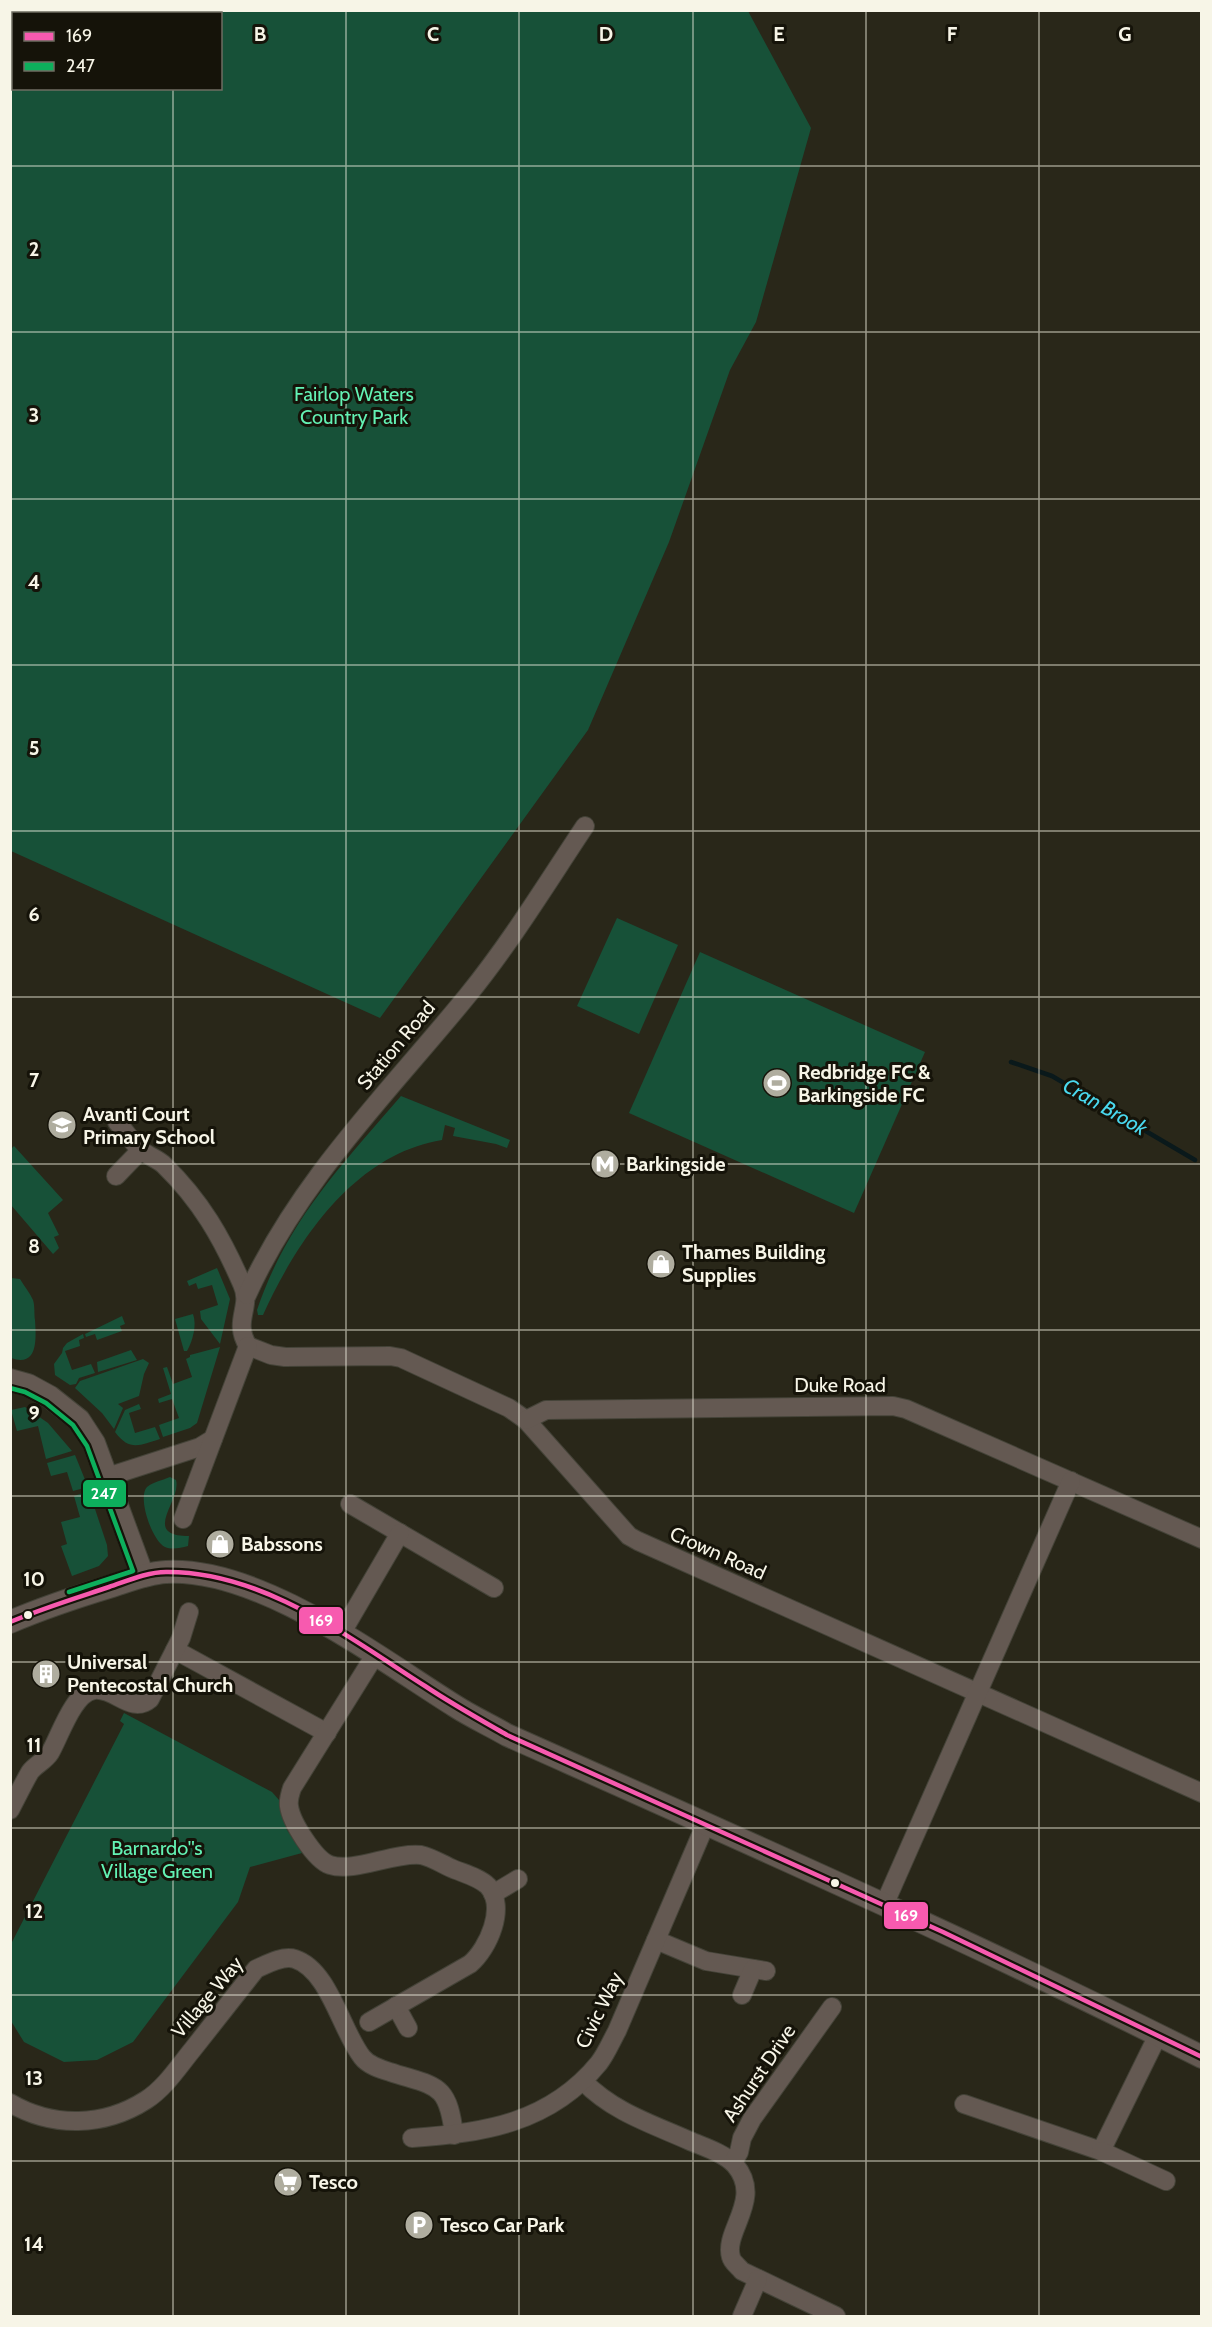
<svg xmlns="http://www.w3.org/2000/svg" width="1212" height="2327" viewBox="0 0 1212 2327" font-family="Cabin,sans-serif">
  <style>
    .green { fill: #175138; fill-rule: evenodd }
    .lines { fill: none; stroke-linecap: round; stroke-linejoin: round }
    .stream { stroke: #0a191b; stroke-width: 4.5 }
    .minor-casing { stroke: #444338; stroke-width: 20 }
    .tertiary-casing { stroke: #444338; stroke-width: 24 }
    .minor { stroke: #645952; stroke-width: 18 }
    .tertiary { stroke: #645952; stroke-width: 22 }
    .bus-1-casing { stroke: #151309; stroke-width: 9 }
    .bus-2-casing { stroke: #151309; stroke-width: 9 }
    .bus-1 { stroke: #f75aaf; stroke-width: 4.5 }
    .bus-2 { stroke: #0daf5c; stroke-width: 4.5 }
    .grid { fill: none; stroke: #f7f5e7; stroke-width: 1.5; stroke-opacity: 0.55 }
    .bus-dot { fill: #f7f5e7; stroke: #151309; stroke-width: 2 }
    .labels { text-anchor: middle; stroke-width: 6; stroke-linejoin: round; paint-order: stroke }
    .park-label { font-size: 20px; fill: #63f2b4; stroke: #151309 }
    .street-label { font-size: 20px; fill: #f7f5e7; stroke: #151309 }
    .poi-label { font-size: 20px; font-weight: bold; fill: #f7f5e7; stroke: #151309; text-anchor: start }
    .water-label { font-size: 21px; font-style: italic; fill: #49d8ee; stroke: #151309 }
    .grid-label { font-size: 20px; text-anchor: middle; font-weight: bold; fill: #f7f5e7; stroke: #151309; stroke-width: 6; stroke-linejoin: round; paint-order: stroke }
    .line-badge { stroke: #151309; stroke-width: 2 }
    .badge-label { font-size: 16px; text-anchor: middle; font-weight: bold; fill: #fff }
  </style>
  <rect width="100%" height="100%" fill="#292719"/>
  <g class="green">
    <path d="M11,10L748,11L811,128L756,322L730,370L669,542L588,730L380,1018L11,851ZM14,14H220V88H14Z"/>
    <polygon points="617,918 678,945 639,1034 577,1006"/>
    <polygon points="700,952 925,1052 854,1213 629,1113"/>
    <path d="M401,1096L510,1140L507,1148L496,1144L453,1136L455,1128L445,1125L442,1140C355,1154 297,1240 263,1315H258L257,1310C287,1221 341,1166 401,1096Z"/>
    <polygon points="14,1146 63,1200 48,1213 59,1235 54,1237 59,1248 53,1254 11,1205 11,1149"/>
    <polygon points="217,1268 230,1299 220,1344 201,1319 200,1311 218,1305 212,1285 198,1289 196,1283 189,1286 187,1281"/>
    <path d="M11,1278L20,1279C24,1286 30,1293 33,1300C35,1306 34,1314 35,1320C36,1337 39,1368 11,1358Z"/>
    <path d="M193,1314C197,1325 193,1340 187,1351H184L175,1319Z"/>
    <polygon points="122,1316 125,1324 120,1326 122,1331 97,1340 95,1334 86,1337 85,1334"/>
    <polygon points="83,1334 84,1338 79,1340 80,1346 65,1351 72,1370 91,1364 95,1373 79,1378 76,1384 70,1385 55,1375 54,1364 62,1353 63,1348 67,1343"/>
    <polygon points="220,1347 197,1423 190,1428 163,1437 159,1425 179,1418 172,1399 159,1403 158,1399 171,1394 163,1368 167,1367 173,1384 192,1377 186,1359 190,1357 190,1355"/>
    <polygon points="131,1350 137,1360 98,1372 97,1362"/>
    <polygon points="143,1359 149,1363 144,1374 139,1396 118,1404 123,1408 114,1429 102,1413 75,1388 80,1381"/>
    <path d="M139,1404L141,1409L129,1413L135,1433L155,1427L160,1439C140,1445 130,1452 115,1432L125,1410Z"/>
    <polygon points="25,1407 48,1423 72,1451 46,1459 38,1426 17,1431 11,1410"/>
    <polygon points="75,1455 88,1487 73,1491 67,1472 51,1476 47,1463"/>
    <path d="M170,1477L176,1480C182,1500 140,1536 189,1536L188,1546C180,1548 172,1550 165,1547C152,1541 137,1497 147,1487C153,1482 163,1480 170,1477Z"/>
    <polygon points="89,1491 107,1545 108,1556 99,1566 72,1576 61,1546 67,1544 61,1522 80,1517 74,1496"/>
    <polygon points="124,1713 272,1792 279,1800 287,1830 302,1853 250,1867 238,1902 133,2042 97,2060 64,2062 24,2042 11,2021 11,1944 124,1724 120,1721"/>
  </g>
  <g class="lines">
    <polyline class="stream" points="1011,1062 1052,1076 1195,1160"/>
    <g class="minor-casing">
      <g id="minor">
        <path d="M117,1122C125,1131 132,1142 141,1150C148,1156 158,1159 164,1165C201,1201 222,1238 242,1284C253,1307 232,1320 248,1346"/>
        <polyline points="116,1176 141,1150"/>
        <path d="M247,1295C299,1180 389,1092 468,995C511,942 547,883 585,826"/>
        <polyline points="248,1346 271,1355 285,1357 390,1356 401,1358 509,1408 526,1420 629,1536 638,1541 1202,1793"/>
        <polyline points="526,1420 546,1410 893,1406 906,1409 1202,1539"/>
        <polyline points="107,1477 200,1447 213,1439"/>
        <polyline points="350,1504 494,1588"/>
        <polyline points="183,1519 248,1346"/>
        <polyline points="341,1634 400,1533"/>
        <polyline points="175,1650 327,1733"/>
        <path d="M10,1810C17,1797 23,1784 30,1772C35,1765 45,1761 50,1753C60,1736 73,1693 94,1690C115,1687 131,1715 150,1699L181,1638L189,1612"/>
        <polyline points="493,1894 518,1879"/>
        <polyline points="885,1903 1071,1481"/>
        <polyline points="656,1940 706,1961 766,1971"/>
        <polyline points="742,1995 753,1969"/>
        <polyline points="396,2006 408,2028"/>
        <path d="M369,2022L470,1964C488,1949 507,1907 488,1886C479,1877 462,1873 451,1868C442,1864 431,1857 421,1855C394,1852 354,1873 330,1865C315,1860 291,1822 289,1806C288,1800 290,1794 292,1788L375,1655"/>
        <path d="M583,2081C613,2112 652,2124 690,2141C704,2147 724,2153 735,2165C764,2199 723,2231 731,2257C732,2262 738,2266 742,2271L836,2316"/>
        <path d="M10,2103C53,2128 104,2127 146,2100C165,2088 179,2066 193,2049C214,2022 235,1996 256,1969C267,1964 283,1955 295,1959C329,1970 341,2030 362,2057C368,2065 380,2069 390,2072C436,2087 448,2082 454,2135"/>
        <polyline points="964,2104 1101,2151 1158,2035"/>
        <path d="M412,2138C484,2133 550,2123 599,2063C606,2054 611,2042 617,2031L706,1823"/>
        <polyline points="1101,2151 1166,2181"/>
        <polyline points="733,2162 739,2152 742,2138 752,2119 832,2007"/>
        <polyline points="742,2316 758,2279"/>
      </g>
    </g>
    <g class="tertiary-casing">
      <g id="tertiary">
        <polyline points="10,1380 28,1385 50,1397 79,1420 94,1443 143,1576"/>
        <path d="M10,1622C43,1608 76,1597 109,1587C128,1581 147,1573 166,1572C260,1567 378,1658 455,1706C472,1717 490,1725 507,1735C740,1839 974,1942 1202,2057"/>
      </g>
    </g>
    <use href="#minor" class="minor"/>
    <use href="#tertiary" class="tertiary"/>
    <g class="bus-1-casing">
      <path id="bus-1" d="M10,1622C43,1608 76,1598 109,1587C127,1581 147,1572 166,1572C262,1571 348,1637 425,1686C452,1704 479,1719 507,1735L943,1932L1202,2057"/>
    </g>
    <g class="bus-2-casing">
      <polyline id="bus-2" points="10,1388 25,1392 46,1403 73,1425 87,1446 133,1571 69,1592"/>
    </g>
    <use href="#bus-1" class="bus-1"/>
    <use href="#bus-2" class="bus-2"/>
  </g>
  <path class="grid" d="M173,10V14M346,10V2316M519,10V2316M693,10V2316M866,10V2316M1039,10V2316M173,88V2316M10,166H1202M10,332H1202M10,499H1202M10,665H1202M10,831H1202M10,997H1202M10,1164H1202M10,1330H1202M10,1496H1202M10,1662H1202M10,1828H1202M10,1995H1202M10,2161H1202"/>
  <defs>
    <g id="stadium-disc" transform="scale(1.5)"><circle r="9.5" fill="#afad9f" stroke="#151309"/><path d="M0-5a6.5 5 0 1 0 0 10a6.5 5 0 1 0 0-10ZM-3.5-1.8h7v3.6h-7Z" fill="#fff"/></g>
    <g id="school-disc" transform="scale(1.5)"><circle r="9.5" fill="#afad9f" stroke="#151309"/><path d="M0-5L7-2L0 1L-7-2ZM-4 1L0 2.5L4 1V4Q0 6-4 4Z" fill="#fff"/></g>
    <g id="metro-disc" transform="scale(1.5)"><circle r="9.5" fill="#afad9f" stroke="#151309"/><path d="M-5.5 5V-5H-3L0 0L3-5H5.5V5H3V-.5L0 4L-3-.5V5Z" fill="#fff"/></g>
    <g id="shop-disc" transform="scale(1.5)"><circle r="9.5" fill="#afad9f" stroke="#151309"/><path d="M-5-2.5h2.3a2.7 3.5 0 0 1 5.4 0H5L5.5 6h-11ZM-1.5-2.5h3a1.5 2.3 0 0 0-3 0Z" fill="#fff"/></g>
    <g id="building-disc" transform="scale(1.5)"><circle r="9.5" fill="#afad9f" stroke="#151309"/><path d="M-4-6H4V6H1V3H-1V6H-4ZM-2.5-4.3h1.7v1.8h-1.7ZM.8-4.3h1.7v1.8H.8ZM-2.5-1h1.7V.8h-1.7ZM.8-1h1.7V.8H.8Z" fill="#fff"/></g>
    <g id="supermarket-disc" transform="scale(1.5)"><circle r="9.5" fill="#afad9f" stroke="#151309"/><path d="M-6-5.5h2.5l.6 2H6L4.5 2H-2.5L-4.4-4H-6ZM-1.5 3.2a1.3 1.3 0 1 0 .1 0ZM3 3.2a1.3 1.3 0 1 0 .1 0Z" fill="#fff"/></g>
    <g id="parking-disc" transform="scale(1.5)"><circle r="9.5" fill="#afad9f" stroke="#151309"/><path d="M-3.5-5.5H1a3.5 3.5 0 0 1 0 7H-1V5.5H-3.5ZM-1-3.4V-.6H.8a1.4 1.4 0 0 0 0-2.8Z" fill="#fff"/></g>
  </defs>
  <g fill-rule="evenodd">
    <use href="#stadium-disc" x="777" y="1083"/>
    <use href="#school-disc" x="62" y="1125"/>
    <use href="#metro-disc" x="605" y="1164"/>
    <use href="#shop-disc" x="661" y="1264"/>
    <use href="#shop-disc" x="220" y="1544"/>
    <use href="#building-disc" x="46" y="1674"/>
    <use href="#supermarket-disc" x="288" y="2182"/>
    <use href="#parking-disc" x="419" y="2225"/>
  </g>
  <g class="bus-dot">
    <circle cx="28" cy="1615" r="5"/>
    <circle cx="835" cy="1883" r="5"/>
  </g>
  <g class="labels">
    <g class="park-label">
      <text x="354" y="401">Fairlop Waters<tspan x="354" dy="23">Country Park</tspan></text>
      <text x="157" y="1855">Barnardo''s<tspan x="157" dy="23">Village Green</tspan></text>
    </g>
    <g class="street-label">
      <text transform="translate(396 1045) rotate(-50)" y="7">Station Road</text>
      <text x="840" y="1392">Duke Road</text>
      <text transform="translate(718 1553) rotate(24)" y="7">Crown Road</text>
      <text transform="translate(207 1997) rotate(-50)" y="7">Village Way</text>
      <text transform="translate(599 2010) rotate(-64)" y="7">Civic Way</text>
      <text transform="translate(759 2073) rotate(-56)" y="7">Ashurst Drive</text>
    </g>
    <g class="poi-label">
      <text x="798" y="1079">Redbridge FC &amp;<tspan x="798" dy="23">Barkingside FC</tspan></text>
      <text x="83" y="1121">Avanti Court<tspan x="83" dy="23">Primary School</tspan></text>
      <text x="626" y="1171">Barkingside</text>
      <text x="682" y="1259">Thames Building<tspan x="682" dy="23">Supplies</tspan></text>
      <text x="241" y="1551">Babssons</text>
      <text x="67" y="1669">Universal<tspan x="67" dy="23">Pentecostal Church</tspan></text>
      <text x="309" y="2189">Tesco</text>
      <text x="440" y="2232">Tesco Car Park</text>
    </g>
    <g class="water-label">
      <text transform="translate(1105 1107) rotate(30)" y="7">Cran Brook</text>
    </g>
  </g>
  <g class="grid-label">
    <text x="260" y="41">B</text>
    <text x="433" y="41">C</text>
    <text x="606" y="41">D</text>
    <text x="779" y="41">E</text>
    <text x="952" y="41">F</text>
    <text x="1125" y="41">G</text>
    <text x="34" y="256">2</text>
    <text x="34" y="422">3</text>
    <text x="34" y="589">4</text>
    <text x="34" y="755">5</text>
    <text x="34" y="921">6</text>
    <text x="34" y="1087">7</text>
    <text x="34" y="1253">8</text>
    <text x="34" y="1420">9</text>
    <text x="34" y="1586">10</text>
    <text x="34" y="1752">11</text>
    <text x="34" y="1918">12</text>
    <text x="34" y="2085">13</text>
    <text x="34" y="2251">14</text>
  </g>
  <g class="line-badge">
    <rect x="82" y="1479" width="45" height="29" rx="6" fill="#0daf5c"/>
    <rect x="298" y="1606" width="46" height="29" rx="6" fill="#f75aaf"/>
    <rect x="883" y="1901" width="46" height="29" rx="6" fill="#f75aaf"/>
  </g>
  <g class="badge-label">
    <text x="104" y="1499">247</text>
    <text x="321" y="1626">169</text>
    <text x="906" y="1921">169</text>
  </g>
  <rect width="1212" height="2327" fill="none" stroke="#f7f5e7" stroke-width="24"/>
  <rect x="12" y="12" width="210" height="78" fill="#151309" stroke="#6f6d62" stroke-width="1.5"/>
  <rect x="24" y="32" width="30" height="9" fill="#f75aaf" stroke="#6f6d62" stroke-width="1.5"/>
  <text x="66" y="42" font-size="18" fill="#f7f5e7">169</text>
  <rect x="24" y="62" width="30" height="9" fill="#0daf5c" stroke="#6f6d62" stroke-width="1.5"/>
  <text x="66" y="72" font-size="18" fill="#f7f5e7">247</text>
</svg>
